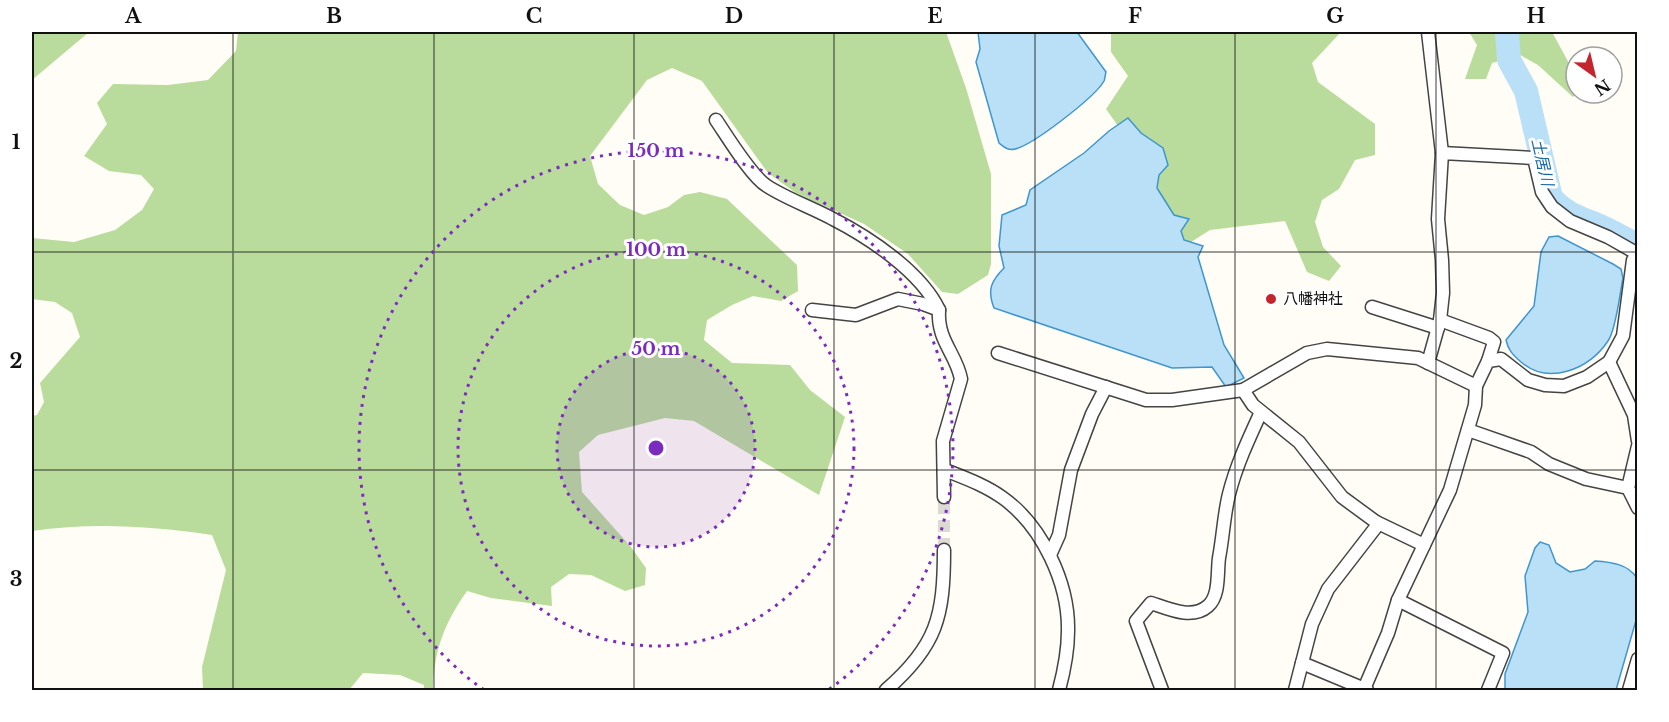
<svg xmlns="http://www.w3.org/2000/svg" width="1669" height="722" viewBox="0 0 1669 722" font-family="'Libre Baskerville','Noto Sans JP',serif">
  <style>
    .forest { fill: #b9dc9c }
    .water { fill: #b9e0f7; stroke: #3f96cf; stroke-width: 1.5 }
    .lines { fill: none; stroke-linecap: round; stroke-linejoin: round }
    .river { stroke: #b9e0f7; stroke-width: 24 }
    .street-tunnel { stroke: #dbdad3; stroke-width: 12; stroke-dasharray: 12 6; stroke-linecap: butt }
    .street-casing { stroke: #444; stroke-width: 15 }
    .street { stroke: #fff; stroke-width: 12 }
    .grid { fill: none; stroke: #111; stroke-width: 1.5; stroke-opacity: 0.55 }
    .ring { fill: none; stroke: #7b2cbf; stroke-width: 3; stroke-dasharray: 3 6 }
    .poi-dot { fill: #c4262e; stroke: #fff; stroke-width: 2 }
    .labels { text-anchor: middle; stroke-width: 6; stroke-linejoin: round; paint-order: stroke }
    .poi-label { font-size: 15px; fill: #111; stroke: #fff; text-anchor: start }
    .water-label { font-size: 16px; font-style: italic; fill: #1768a6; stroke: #fff }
    .centre { fill: #7b2cbf; stroke: #fff; stroke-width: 3 }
    .ring-label { font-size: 18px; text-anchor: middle; font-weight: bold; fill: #7b2cbf; stroke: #fff; stroke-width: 6; stroke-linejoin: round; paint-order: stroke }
    .neatline { fill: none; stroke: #111; stroke-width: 2 }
    .grid-label { font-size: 20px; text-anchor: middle; font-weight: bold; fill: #111 }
  </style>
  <rect width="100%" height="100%" fill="#fffdf5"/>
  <g class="forest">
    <polygon points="32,32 89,32 32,80"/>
    <path d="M238,32H946L966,88L991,174V264L988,275L958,294L942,292L908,254L864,224L796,193L768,173L702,81L672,68L647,80L590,156L598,184L620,205L644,215L668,207L684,195L700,192L727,199L797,265L798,291L781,301L753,296L732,305L707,320L704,340L732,363L790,365L810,390L845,417L819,495L694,421L665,418L598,435L579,452L582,492L631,547L646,568L645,585L625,591L591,575L569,574L551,587L552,606L491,598L467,591C444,624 434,650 433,690H424V685L400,675L363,673L349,690H203L202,667L226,570L212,535C152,526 92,522 32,531V416L37,415L44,402L40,383L80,337L72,313L55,302L32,299V238L74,242L115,230L142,210L154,189L141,175L109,171L84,156L107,124L97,103L113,84L168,85L208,80L236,51Z"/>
    <polygon points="1111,32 1341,32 1312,63 1318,82 1375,124 1375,155 1355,160 1339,189 1322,200 1315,222 1323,247 1341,266 1329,281 1307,272 1285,221 1210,230 1180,249 1123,133 1106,109 1128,76 1111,52"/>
    <polygon points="1469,32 1552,32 1576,76 1576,93 1578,93 1573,97 1538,65 1520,55 1492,63 1486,79 1465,79 1477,45"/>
  </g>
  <g class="water">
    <path d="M978,32H1077L1106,72C1105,75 1105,79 1104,81C1095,97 1033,145 1015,149C1008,151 1004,147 999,143L976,62L980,49Z"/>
    <path d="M1128,118L1141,133L1163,148L1168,165L1159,175L1157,188L1174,215L1189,219L1181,231L1184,240L1203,246L1198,257L1224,345L1244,378L1226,387L1212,367L1172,368L994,308C987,290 991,281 1004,268L999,246L1002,215L1026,205L1030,190L1084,153L1109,131Z"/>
    <path d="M1558,236L1613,264L1621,269L1623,278C1620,293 1616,330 1608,341C1589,369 1549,386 1521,362C1513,355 1508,350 1506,340L1534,306L1541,252L1549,237Z"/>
    <path d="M1540,542L1549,545L1556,563L1570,572L1585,569L1595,561C1611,562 1628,564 1637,578V617L1616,690H1505V674L1528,612L1525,576L1535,548Z"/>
  </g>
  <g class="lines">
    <g class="river">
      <path d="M1507,32L1509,60L1526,91L1551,198C1568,216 1582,218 1604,228C1615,233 1626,240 1638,245"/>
      <polyline points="1637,690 1638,682"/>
    </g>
    <polyline class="street-tunnel" points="944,550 944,497"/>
    <g class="street-casing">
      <g id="street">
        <polyline points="1428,32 1442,153"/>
        <path d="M716,120C727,136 751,176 767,186C787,199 811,207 833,219C870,238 921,272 939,310"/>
        <polyline points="1372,307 1438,328"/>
        <path d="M812,310L856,315L898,299L923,304L939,310C937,341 956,353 961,379L943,441L944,497"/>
        <polyline points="1440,320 1489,338 1494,342 1488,361"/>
        <polyline points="998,353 1146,400 1172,400 1243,390 1307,353 1327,349 1418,358 1476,386"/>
        <polyline points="1609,362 1634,415 1638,441"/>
        <polyline points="1428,363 1440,320 1443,293 1442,260 1438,219 1442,153 1534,158 1542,192 1552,207 1570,221 1608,237 1638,254"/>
        <polyline points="1243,390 1253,405 1299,442 1342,497 1376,522 1376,527 1328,589 1312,624 1295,690"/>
        <polyline points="1468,430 1531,452 1549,464 1586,479 1628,488"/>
        <polyline points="1638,446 1628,488 1638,508"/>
        <path d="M945,470C965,478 985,485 1003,498C1042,526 1069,583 1068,631C1068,651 1064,671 1059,690"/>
        <polyline points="1376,522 1424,545"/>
        <polyline points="1050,555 1059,535 1071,470 1092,414 1106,387"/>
        <polyline points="1302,663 1367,690"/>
        <polyline points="1364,689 1388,633 1398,600"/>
        <path d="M886,690C937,646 944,616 944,550"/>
        <path d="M1162,690L1136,621L1151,603C1169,609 1192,620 1208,606C1220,596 1217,572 1219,558C1223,537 1224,514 1229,494C1236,466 1249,438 1261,412"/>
        <polyline points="1488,690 1503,653 1398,600 1450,490 1475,405 1476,386 1488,361 1501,359 1528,380 1545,385 1564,386 1587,377 1609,362 1623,336 1633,260 1638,254"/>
        <polyline points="1629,690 1638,659"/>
      </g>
    </g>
    <use href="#street" class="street"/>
  </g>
  <path class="grid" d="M233,32V690M434,32V690M634,32V690M834,32V690M1035,32V690M1235,32V690M1436,32V690M32,252H1638M32,470H1638"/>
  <circle cx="656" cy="448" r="99" fill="#7b2cbf" fill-opacity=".12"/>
  <g class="ring">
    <circle cx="656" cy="448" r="99"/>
    <circle cx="656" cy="448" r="198"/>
    <path d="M484 690A297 297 0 1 1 828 690"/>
  </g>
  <circle class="poi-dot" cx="1271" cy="299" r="6"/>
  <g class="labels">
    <g class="poi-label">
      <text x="1283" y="304">八幡神社</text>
    </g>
    <g class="water-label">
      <text transform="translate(1543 162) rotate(77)" y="6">土居川</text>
    </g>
  </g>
  <circle cx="656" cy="448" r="9" class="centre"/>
  <g class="ring-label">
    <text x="656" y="157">150 m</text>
    <text x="656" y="256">100 m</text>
    <text x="656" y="355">50 m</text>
  </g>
  <rect width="1669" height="722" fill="none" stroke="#ffffff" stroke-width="66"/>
  <g transform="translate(1594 75) rotate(146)"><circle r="28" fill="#ffffff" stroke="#a0a0a0" stroke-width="1.5"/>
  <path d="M0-4.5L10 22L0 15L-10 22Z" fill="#c4262e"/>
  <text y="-9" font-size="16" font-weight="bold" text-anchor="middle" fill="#111111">N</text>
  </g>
  <rect x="33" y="33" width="1603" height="656" class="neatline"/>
  <g class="grid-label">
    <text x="133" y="23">A</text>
    <text x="334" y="23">B</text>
    <text x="534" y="23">C</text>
    <text x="734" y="23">D</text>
    <text x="935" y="23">E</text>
    <text x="1135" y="23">F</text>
    <text x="1335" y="23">G</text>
    <text x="1536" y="23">H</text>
    <text x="16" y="149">1</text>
    <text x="16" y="368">2</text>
    <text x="16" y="586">3</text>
  </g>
</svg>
